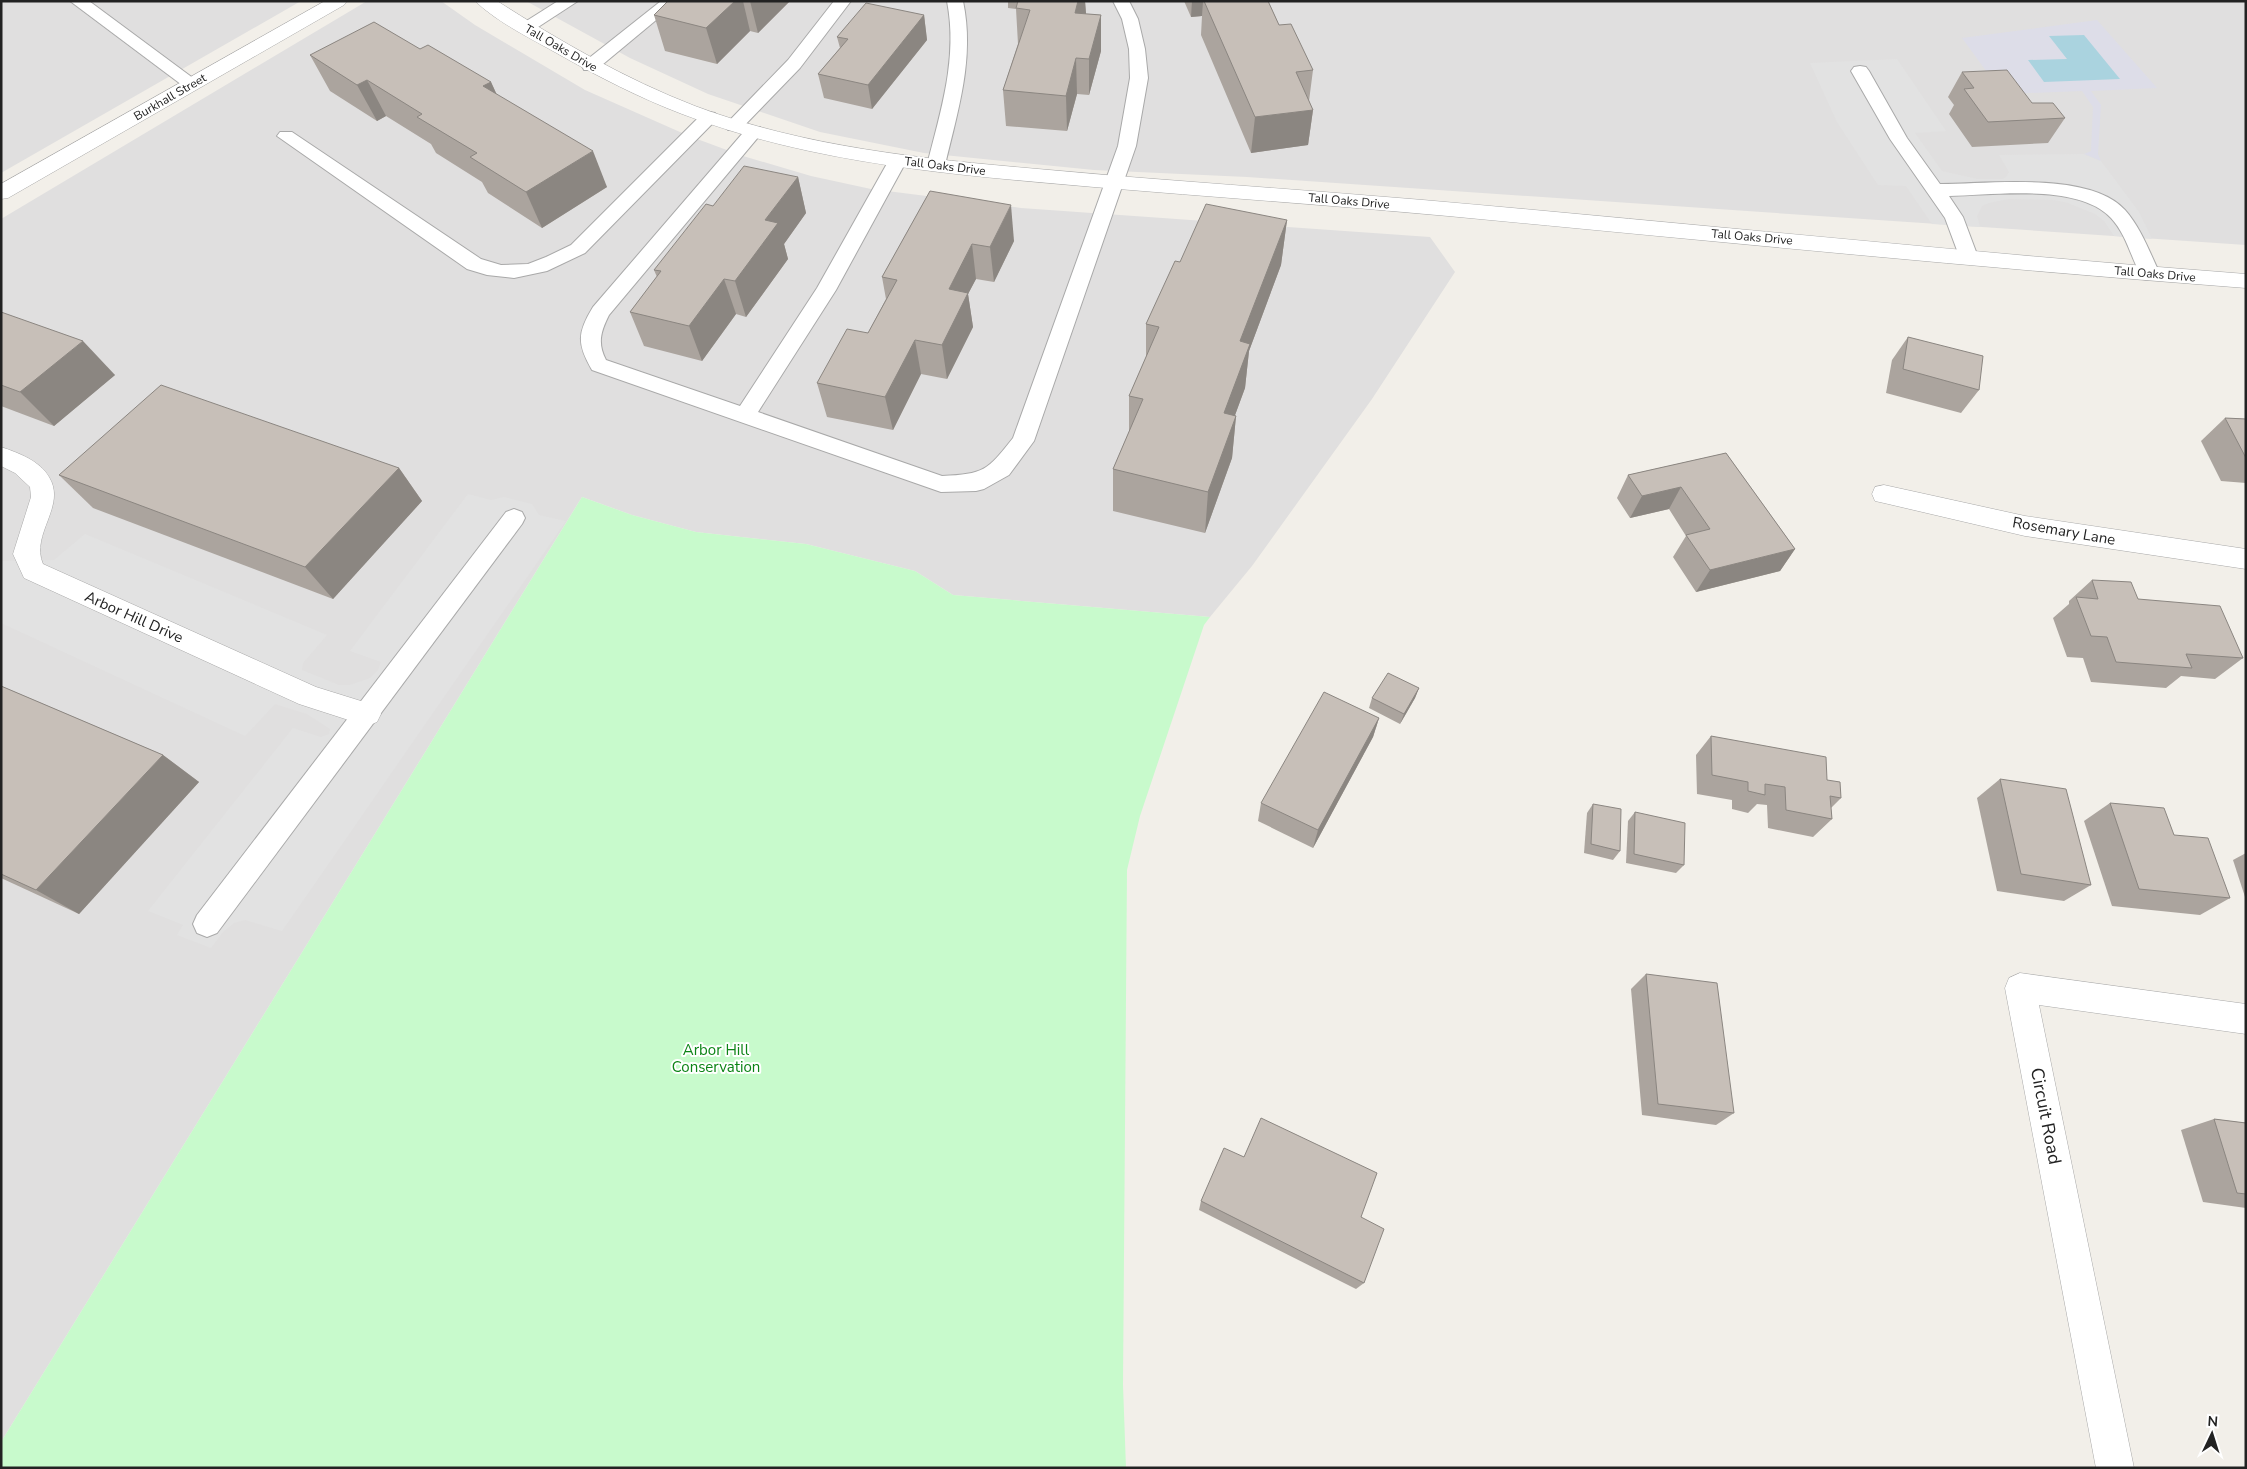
<svg xmlns="http://www.w3.org/2000/svg" width="2247" height="1469" viewBox="0 0 2247 1469" font-family="'Nunito Sans',sans-serif">
  <style>
    .residential { fill: #e0dfdf }
    .park { fill: #c8facc }
    .parking { fill: #e2e2e2 }
    .plaza { fill: #dddde8; fill-rule: evenodd }
    .water { fill: #aad3df }
    .lines { fill: none; stroke-linecap: round; stroke-linejoin: round }
    .service-casing { stroke: #a9a9a9; stroke-width: 2 }
    .minor-casing { stroke: #a9a9a9; stroke-width: 1 }
    .service { fill: #fff; fill-rule: evenodd }
    .minor { fill: #fff; fill-rule: evenodd }
    .wall { fill: #aba49e }
    .shaded-wall { fill: #8b8681 }
    .building { fill: #c7bfb8; stroke: #8b8681 }
    .labels { text-anchor: middle; stroke-width: 4; stroke-linejoin: round; paint-order: stroke }
    .far-street-label { font-size: 12px; fill: #222; stroke: #fff }
    .street-label { font-size: 15px; fill: #222; stroke: #fff }
    .park-label { font-size: 15px; fill: #0c8416; stroke: #fff }
    .near-street-label { font-size: 18px; fill: #222; stroke: #fff }
  </style>
  <rect width="100%" height="100%" fill="#f2efe9"/>
  <g class="residential">
    <polygon points="1,1 301,1 1,173"/>
    <polygon points="367,1 441,1 475,25 585,90 689,136 743,156 811,176 871,189 1021,208 1430,237 1455,272 1372,399 1252,566 1210,617 953,595 915,571 806,544 696,532 632,515 582,497 1,1442 1,219"/>
    <polygon points="526,1 2246,1 2246,245 1247,177 1094,170 924,153 820,132 708,94 630,58"/>
  </g>
  <polygon class="park" points="582,497 632,515 696,532 806,544 915,571 953,595 1210,617 1204,625 1140,816 1127,870 1123,1385 1126,1468 1,1468 1,1442"/>
  <g class="parking">
    <polygon points="1897,59 1946,131 1915,133 1942,171 1978,179 2003,179 2006,177 2009,172 1999,155 2084,154 2101,161 2139,212 2152,239 2114,236 2104,221 2095,214 2068,203 2053,200 2008,199 1989,203 1982,206 1977,216 1980,227 1932,224 1906,186 1878,185 1837,122 1810,63"/>
    <polygon points="468,494 491,500 504,497 532,504 539,515 566,521 282,931 245,920 234,923 223,932 211,948 177,935 183,925 148,911 293,728 321,737 329,734 330,729 307,714 275,704 245,736 1,623 1,561 54,560 85,534 327,635 303,663 302,670 339,685 350,685 370,678 378,670 381,662 350,651"/>
  </g>
  <path class="plaza" d="M2097,20L2157,88L2091,91L2101,105L2098,154L2101,161L2084,154L2091,151L2093,107L2082,91L2003,94L1962,38ZM2050,36L2119,79L2067,59Z"/>
  <polygon class="water" points="2084,35 2120,79 2044,82 2028,60 2067,59 2049,36"/>
  <g class="lines">
    <g class="service-casing">
      <g id="service">
        <polygon points="70,1 89,1 201,84 198,88 186,88"/>
        <polygon points="558,1 578,1 532,31 520,31 518,28 520,25"/>
        <polygon points="661,1 679,1 596,70 584,70 582,66 584,62"/>
        <polygon points="834,1 851,1 800,68 740,130 728,130 725,126 728,122 788,60"/>
        <path d="M947,1H963C975,58 958,110 945,165L942,169H930L927,165C941,110 958,58 947,1Z"/>
        <path d="M1113,1H1129L1138,19L1145,49L1148,78L1136,146L1034,441L1009,475L984,489L976,491L941,492L592,370C577,344 577,333 593,307L748,127H760L763,131L760,135L609,315C601,331 597,343 606,360L740,406L817,288L889,160L892,156H904L907,160L836,290L758,412L942,476C984,474 987,471 1013,438L1118,146L1130,78L1129,49L1122,19Z"/>
        <path d="M1860,66L1866,67L1869,71L1907,138L1940,184C1989,184 2090,171 2125,210C2141,228 2150,253 2160,274L2157,279L2150,280L2143,279C2131,259 2127,235 2111,218C2079,183 1993,195 1949,196L1963,217L1978,257L1975,261L1968,263L1961,261L1945,218L1890,139L1851,71L1854,67Z"/>
        <polygon points="709,112 715,113 718,117 715,121 585,253 547,271 514,278 487,275 467,269 277,136 280,132 292,132 481,259 501,265 528,264 546,257 571,245 703,113"/>
        <polygon points="514,509 522,512 525,518 522,524 217,933 207,937 197,933 193,924 197,915 506,512"/>
      </g>
    </g>
    <g class="minor-casing">
      <g id="minor">
        <polygon points="325,1 347,1 344,5 8,198 1,199 1,184"/>
        <path d="M475,1H497C560,41 625,79 695,106C804,147 923,159 1038,169C1166,181 1295,189 1423,200C1697,224 1971,253 2246,274V288C1979,268 1714,241 1448,216C1330,205 1212,197 1094,187C956,175 813,164 682,114C640,98 599,77 560,55C532,39 498,23 475,1Z"/>
        <path d="M1,447C19,453 40,461 49,477C67,506 30,534 43,564L316,687L377,706L381,714L377,722L367,726L299,704L24,578L13,554L31,497L30,487L15,473L1,466Z"/>
        <polygon points="1884,485 2025,516 2246,549 2246,569 2025,536 1884,503 1875,501 1872,494 1875,487"/>
        <polygon points="2020,973 2246,1004 2246,1034 2039,1005 2134,1468 2096,1468 2005,988 2009,978"/>
      </g>
    </g>
    <use href="#service" class="service"/>
    <use href="#minor" class="minor"/>
  </g>
  <g class="wall">
    <polygon points="668,1 790,1 758,33 750,31 717,64 665,51 654,15"/>
    <polygon points="1008,1 1085,1 1086,14 1101,15 1101,51 1089,95 1077,94 1067,131 1006,126 1003,90 1018,44 1016,9 1008,8"/>
    <polygon points="1184,1 1268,1 1279,25 1313,70 1309,101 1313,110 1308,145 1251,153 1201,35 1202,16 1191,17"/>
    <polygon points="924,15 927,40 872,109 824,98 818,74 840,48 837,37"/>
    <polygon points="420,49 491,82 497,95 607,187 542,228 488,193 482,182 436,153 431,144 386,116 377,121 330,91 310,55"/>
    <polygon points="1962,72 2032,103 2065,118 2048,143 1972,147 1949,114 1954,105 1948,97"/>
    <polygon points="798,177 806,213 784,244 788,259 746,317 736,314 702,361 644,346 630,312 657,277 654,270 713,206"/>
    <polygon points="930,191 1014,241 994,282 976,279 968,294 973,327 947,379 921,374 893,430 827,417 817,383 868,333 886,299 882,277"/>
    <polygon points="1287,220 1281,265 1249,351 1245,388 1235,415 1236,416 1232,458 1205,533 1113,511 1113,469 1129,432 1129,396 1146,358 1146,324 1180,262"/>
    <polygon points="1,312 115,375 54,426 1,406"/>
    <polygon points="1908,337 1979,390 1961,413 1886,393 1892,360"/>
    <polygon points="2225,418 2246,419 2246,483 2221,481 2201,441"/>
    <polygon points="1726,453 1795,549 1780,571 1696,592 1673,557 1686,536 1669,509 1630,518 1617,498 1628,475"/>
    <polygon points="399,468 422,501 333,599 93,508 59,475"/>
    <polygon points="2092,580 2138,599 2243,658 2215,679 2181,676 2166,688 2091,682 2083,658 2067,657 2053,618 2069,604 2069,601"/>
    <polygon points="1,686 163,755 199,782 79,914 1,878"/>
    <polygon points="1419,688 1415,698 1400,724 1369,708 1372,698"/>
    <polygon points="1379,718 1373,737 1313,848 1258,821 1261,803"/>
    <polygon points="1711,736 1827,780 1841,798 1831,808 1832,819 1813,837 1768,828 1767,805 1757,804 1748,813 1732,809 1732,800 1697,794 1696,755"/>
    <polygon points="2000,779 2091,885 2064,901 1997,891 1977,798"/>
    <polygon points="2110,803 2174,835 2230,898 2200,915 2112,906 2084,821"/>
    <polygon points="1593,804 1620,851 1613,860 1584,853 1587,813"/>
    <polygon points="1635,812 1684,865 1676,873 1626,863 1628,821"/>
    <polygon points="2246,853 2246,900 2233,860"/>
    <polygon points="1646,974 1734,1113 1716,1125 1642,1115 1631,989"/>
    <polygon points="2214,1119 2246,1123 2246,1208 2203,1202 2181,1130"/>
    <polygon points="1201,1201 1361,1217 1364,1283 1356,1289 1199,1210"/>
  </g>
  <g class="shaded-wall">
    <polygon points="735,1 743,1 750,31 717,64 706,28"/>
    <polygon points="750,1 790,1 758,33"/>
    <polygon points="1078,1 1085,1 1086,14 1075,13"/>
    <polygon points="1192,1 1203,1 1202,16 1191,17"/>
    <polygon points="924,15 927,40 872,109 868,85"/>
    <polygon points="1101,15 1101,51 1089,95 1089,59"/>
    <polygon points="1076,58 1077,94 1067,131 1066,96"/>
    <polygon points="367,80 386,116 377,121 357,85"/>
    <polygon points="491,82 507,118 483,86"/>
    <polygon points="1313,110 1308,145 1251,153 1255,117"/>
    <polygon points="593,151 607,187 542,228 526,192"/>
    <polygon points="798,177 806,213 784,244 788,259 746,317 735,281 765,220"/>
    <polygon points="1011,205 1014,241 994,282 990,247"/>
    <polygon points="1287,220 1281,265 1249,351 1245,388 1220,456 1224,413 1240,341"/>
    <polygon points="972,244 976,279 968,294 973,327 947,379 942,345 949,289"/>
    <polygon points="724,279 736,314 702,361 689,326"/>
    <polygon points="915,340 921,374 893,430 885,397"/>
    <polygon points="83,341 115,375 54,426 20,392"/>
    <polygon points="1236,416 1232,458 1205,533 1208,492"/>
    <polygon points="399,468 422,501 333,599 305,567"/>
    <polygon points="1681,487 1669,509 1630,518 1642,496"/>
    <polygon points="1795,549 1780,571 1696,592 1710,570"/>
    <polygon points="1419,688 1415,698 1400,724 1404,714"/>
    <polygon points="1379,718 1373,737 1313,848 1318,830"/>
    <polygon points="163,755 199,782 79,914 36,890"/>
  </g>
  <g class="building">
    <polygon points="668,1 735,1 706,28 654,15"/>
    <polygon points="1018,1 1078,1 1075,13 1101,15 1089,59 1076,58 1066,96 1003,90 1030,10 1016,8"/>
    <polygon points="1204,1 1268,1 1279,25 1291,24 1313,70 1296,72 1313,110 1255,117"/>
    <polygon points="866,3 924,15 868,85 818,74 848,39 837,37"/>
    <polygon points="374,22 420,49 428,45 491,82 483,86 593,151 526,192 470,157 477,153 417,117 422,114 367,80 357,85 310,55"/>
    <polygon points="2007,70 2032,103 2053,103 2065,118 1988,122 1964,89 1974,88 1962,72"/>
    <polygon points="744,166 798,177 765,220 778,223 735,281 724,279 689,326 630,312 661,271 654,270 706,204 713,206"/>
    <polygon points="930,191 1011,205 990,247 972,244 949,289 968,293 942,345 915,340 885,397 817,383 847,329 868,333 897,280 882,277"/>
    <polygon points="1206,204 1287,220 1240,341 1250,344 1224,413 1236,416 1208,492 1113,469 1143,399 1129,396 1159,327 1146,324 1175,261 1180,262"/>
    <polygon points="1,312 83,341 20,392 1,385"/>
    <polygon points="1908,337 1983,356 1979,390 1903,369"/>
    <polygon points="161,385 399,468 305,567 59,475"/>
    <polygon points="2225,418 2246,419 2246,458"/>
    <polygon points="1726,453 1795,549 1710,570 1686,535 1710,529 1681,487 1642,496 1628,475"/>
    <polygon points="2092,580 2131,582 2138,599 2220,606 2243,658 2186,654 2192,668 2116,662 2107,637 2091,636 2076,597 2098,599"/>
    <polygon points="1388,673 1419,688 1404,714 1372,698"/>
    <polygon points="1,686 163,755 36,890 1,874"/>
    <polygon points="1324,692 1379,718 1318,830 1261,803"/>
    <polygon points="1711,736 1826,757 1827,780 1840,782 1841,798 1830,796 1832,819 1786,810 1785,787 1765,784 1765,795 1748,791 1748,782 1712,775"/>
    <polygon points="2000,779 2066,789 2091,885 2021,874"/>
    <polygon points="2110,803 2164,808 2174,835 2208,838 2230,898 2139,889"/>
    <polygon points="1593,804 1621,809 1620,851 1591,844"/>
    <polygon points="1635,812 1685,823 1684,865 1634,854"/>
    <polygon points="1646,974 1717,983 1734,1113 1658,1104"/>
    <polygon points="1261,1118 1377,1173 1361,1217 1384,1229 1364,1283 1201,1201 1224,1148 1244,1157"/>
    <polygon points="2214,1119 2246,1123 2246,1194 2237,1193"/>
  </g>
  <g class="labels">
    <g class="far-street-label">
      <text transform="translate(561 48) rotate(30)" y="4">Tall Oaks Drive</text>
      <text transform="translate(170 97) rotate(-30)" y="4">Burkhall Street</text>
      <text transform="translate(945 166) rotate(7)" y="4">Tall Oaks Drive</text>
      <text transform="translate(1349 201) rotate(5)" y="4">Tall Oaks Drive</text>
      <text transform="translate(1752 237) rotate(5)" y="4">Tall Oaks Drive</text>
      <text transform="translate(2155 274) rotate(5)" y="4">Tall Oaks Drive</text>
    </g>
    <g class="street-label">
      <text transform="translate(2064 531) rotate(10)" y="5">Rosemary Lane</text>
      <text transform="translate(134 617) rotate(24)" y="5">Arbor Hill Drive</text>
    </g>
    <g class="park-label">
      <text x="716" y="1055">Arbor Hill<tspan x="716" dy="17">Conservation</tspan></text>
    </g>
    <g class="near-street-label">
      <text transform="translate(2046 1116) rotate(79)" y="6">Circuit Road</text>
    </g>
  </g>
  <rect width="2247" height="1469" fill="none" stroke="#222222" stroke-width="5"/>
  <g transform="translate(2212 1434) rotate(4)" stroke="#ffffff" stroke-width="4" paint-order="stroke">
  <path d="M0-4L9 19L0 12L-9 19Z" fill="#222222"/>
  <text y="-8" font-size="14" font-weight="bold" text-anchor="middle" fill="#222222">N</text>
  </g>
</svg>
